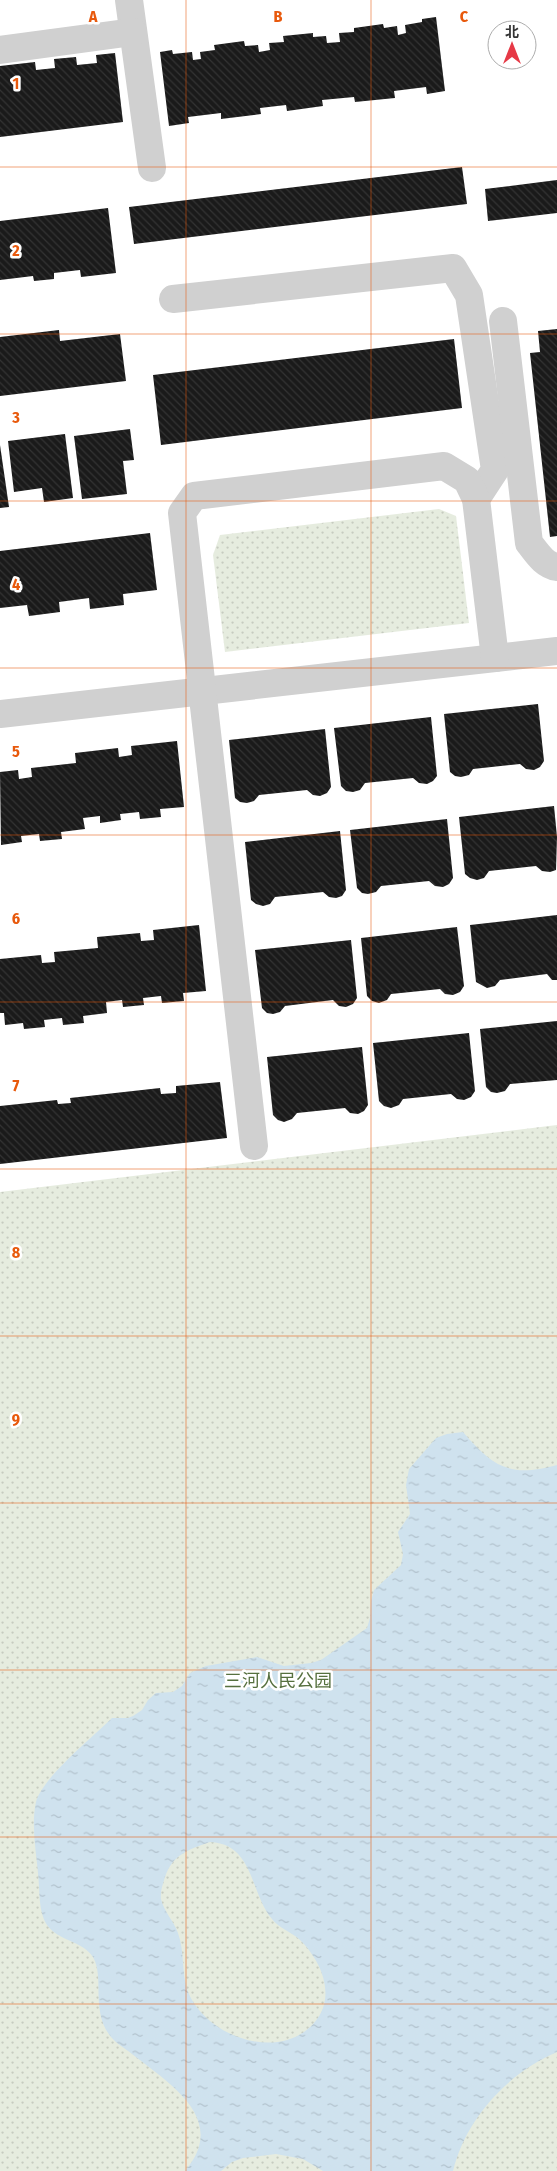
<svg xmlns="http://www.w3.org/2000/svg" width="557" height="2171" viewBox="0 0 557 2171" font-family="'Fira Sans Condensed','Noto Sans SC',sans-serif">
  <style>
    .grass { fill: url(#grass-dots) }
    .water { fill: url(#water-ripples); fill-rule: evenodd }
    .building { fill: url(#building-back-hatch) }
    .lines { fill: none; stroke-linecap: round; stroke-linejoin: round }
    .minor { stroke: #d0d0d0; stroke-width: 28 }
    .grid { fill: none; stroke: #e8590c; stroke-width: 1; stroke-opacity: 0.55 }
    .labels { text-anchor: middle; stroke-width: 5; stroke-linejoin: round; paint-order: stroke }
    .park-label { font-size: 18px; fill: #56703f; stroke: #fff }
    .grid-label { font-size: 16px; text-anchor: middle; font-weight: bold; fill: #e8590c; stroke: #fff; stroke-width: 5; stroke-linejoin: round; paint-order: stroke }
  </style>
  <defs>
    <pattern id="grass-dots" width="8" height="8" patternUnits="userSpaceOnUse" patternTransform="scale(1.25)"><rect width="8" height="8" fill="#e6ecdf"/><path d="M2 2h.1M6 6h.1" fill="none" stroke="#c6cbc0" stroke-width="1.8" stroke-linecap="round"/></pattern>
    <pattern id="water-ripples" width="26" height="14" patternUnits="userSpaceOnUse" patternTransform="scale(1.25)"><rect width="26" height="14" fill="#cfe2ee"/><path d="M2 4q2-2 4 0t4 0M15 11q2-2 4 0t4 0" fill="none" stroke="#b2c2cd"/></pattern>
    <pattern id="building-back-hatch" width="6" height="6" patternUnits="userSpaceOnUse" patternTransform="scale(1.25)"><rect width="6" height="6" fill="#1a1a1a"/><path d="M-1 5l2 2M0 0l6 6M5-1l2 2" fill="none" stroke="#333"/></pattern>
  </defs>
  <rect width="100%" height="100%" fill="#fff"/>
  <g class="grass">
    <polygon points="439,509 456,516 469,623 225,652 213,555 220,535"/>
    <polygon points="557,1125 557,2171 0,2171 0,1192"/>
  </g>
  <path class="water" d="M463,1432C493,1467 510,1478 557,1465V2052C508,2073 466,2118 453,2171H323L303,2159L276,2154L243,2158L232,2162L221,2171H185C229,2119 170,2084 132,2054C126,2049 117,2044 111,2037C90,2011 105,1978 93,1957C83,1941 58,1941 47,1925C38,1911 40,1890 38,1873C36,1850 31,1825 36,1802C42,1778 93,1737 112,1718H128L133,1716L142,1710L148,1700L156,1693L173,1692L182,1686L190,1673L206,1666L257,1657L284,1666L311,1663L321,1660L367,1628L370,1618L371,1601L374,1590L401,1565L403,1554L398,1532L410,1514L406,1485L409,1469L436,1438L447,1434ZM210,1842C254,1844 250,1893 272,1919C279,1928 291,1932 299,1939C322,1961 337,1997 314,2023C280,2062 207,2038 188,1992C181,1973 185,1952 178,1933C174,1921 164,1912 161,1899C160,1891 163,1884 165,1877C173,1854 188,1850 210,1842Z"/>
  <g class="building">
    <polygon points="436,17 445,91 427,94 426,87 394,91 395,98 355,102 354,97 322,100 323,106 287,111 286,105 260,108 261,114 221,119 221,113 188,117 189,123 169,126 160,52 172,50 173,54 192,52 193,60 201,59 200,52 215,50 214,45 244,41 245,46 258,45 259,52 270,50 269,43 284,42 283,36 313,33 313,37 326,36 327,43 340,42 339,33 354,32 354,28 383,24 384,28 397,26 398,35 406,33 405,25 422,22 422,19"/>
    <polygon points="115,53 123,122 0,137 0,66 35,62 36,70 55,68 54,59 76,57 77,65 97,63 96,55"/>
    <polygon points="462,167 467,204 134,244 129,207"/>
    <polygon points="557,180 557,213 488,221 485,189"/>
    <polygon points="108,208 116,273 81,277 80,270 54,273 54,279 34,281 33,276 0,280 0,221"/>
    <polygon points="557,329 557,536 550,537 530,353 540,352 538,331"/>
    <polygon points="59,330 60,341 120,334 126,381 0,396 0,337"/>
    <polygon points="454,339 462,408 161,445 153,375"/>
    <polygon points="130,429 134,460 123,461 127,494 82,499 74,436"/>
    <polygon points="65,434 73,498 44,502 42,488 14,492 8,441"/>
    <polygon points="0,445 9,507 0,508"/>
    <polygon points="150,533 157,590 123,594 124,605 90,609 89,598 59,602 60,612 29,616 27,605 0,608 0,551"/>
    <polygon points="538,704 544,761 540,767 534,770 526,769 520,764 473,769 469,775 461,777 455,776 450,772 444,714"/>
    <polygon points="431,717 437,776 433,781 427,784 419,783 413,778 365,783 360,790 353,792 346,791 341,786 334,728"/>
    <polygon points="325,729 331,787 327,793 320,796 313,795 307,790 259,795 254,801 247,803 240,802 235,798 229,740"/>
    <polygon points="177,741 184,807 160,809 161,817 140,819 139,812 120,814 121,820 100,823 100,816 83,818 85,829 61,832 62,839 40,841 39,834 21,836 22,842 1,845 0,772 18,770 19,779 32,777 31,768 76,763 75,753 118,748 119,757 132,755 131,746"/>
    <polygon points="554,806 557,837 556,870 550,872 542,871 536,866 489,871 484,878 477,880 470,878 465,874 459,817"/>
    <polygon points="447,819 453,878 449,884 443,887 435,886 429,881 381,886 376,892 368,894 362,893 357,888 350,830"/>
    <polygon points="340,831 346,890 342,896 336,898 329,897 323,892 275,897 270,904 263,906 256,904 251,900 245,842"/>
    <polygon points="557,915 557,980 552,980 547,974 500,980 495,986 487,988 476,982 470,925"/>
    <polygon points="199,925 206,991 183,993 184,1001 162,1003 161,996 143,998 144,1005 123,1007 122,1000 106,1002 107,1013 83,1016 84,1023 63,1025 62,1018 44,1020 45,1027 24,1029 23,1023 5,1025 4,1013 0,1013 0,959 41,955 42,963 55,962 54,952 98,948 97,937 140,933 141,941 154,940 153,930"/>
    <polygon points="457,927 464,986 460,992 453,995 445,994 440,989 391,994 387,1000 379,1003 372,1001 367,996 361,938"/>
    <polygon points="351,940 357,998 353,1004 346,1007 339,1006 333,1000 285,1006 280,1012 273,1014 267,1013 262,1008 255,950"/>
    <polygon points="557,1021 557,1080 510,1084 505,1091 497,1093 491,1092 486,1087 480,1029"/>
    <polygon points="469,1033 475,1091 471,1097 464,1100 457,1099 451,1094 403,1099 399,1105 391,1108 384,1106 379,1101 373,1043"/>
    <polygon points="362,1047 368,1105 364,1111 358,1114 350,1113 345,1108 297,1113 292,1119 284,1122 278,1120 273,1115 267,1057"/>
    <polygon points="220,1082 227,1138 0,1164 0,1106 57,1100 58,1104 71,1103 70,1098 160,1088 161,1094 176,1093 176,1086"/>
  </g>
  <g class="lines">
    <g class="minor">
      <polyline points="129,0 152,168"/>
      <polyline points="0,50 133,32"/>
      <polyline points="173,299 453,268 469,295 495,470 476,499"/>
      <path d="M503,321L529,543C537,553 544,565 557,567"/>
      <polyline points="0,714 557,651"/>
      <polyline points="254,1146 182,513 194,496 444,466 467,480 476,499 495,658"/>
    </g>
  </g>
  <path class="grid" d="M186,0V2171M371,0V2171M0,167H557M0,334H557M0,501H557M0,668H557M0,835H557M0,1002H557M0,1169H557M0,1336H557M0,1503H557M0,1670H557M0,1837H557M0,2004H557"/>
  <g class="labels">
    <g class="park-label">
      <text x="278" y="1687">三河人民公园</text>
    </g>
  </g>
  <g class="grid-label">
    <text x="93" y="22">A</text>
    <text x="278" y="22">B</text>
    <text x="464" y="22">C</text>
    <text x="16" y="89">1</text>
    <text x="16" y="256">2</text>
    <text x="16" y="423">3</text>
    <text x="16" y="590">4</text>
    <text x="16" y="757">5</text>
    <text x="16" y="924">6</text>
    <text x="16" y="1091">7</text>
    <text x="16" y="1258">8</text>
    <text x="16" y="1425">9</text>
  </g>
  <g transform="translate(512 45)"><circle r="24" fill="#ffffff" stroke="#adadad"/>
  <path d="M0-4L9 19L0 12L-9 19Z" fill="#e63946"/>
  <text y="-8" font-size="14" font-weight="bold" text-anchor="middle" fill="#333333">北</text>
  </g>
</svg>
